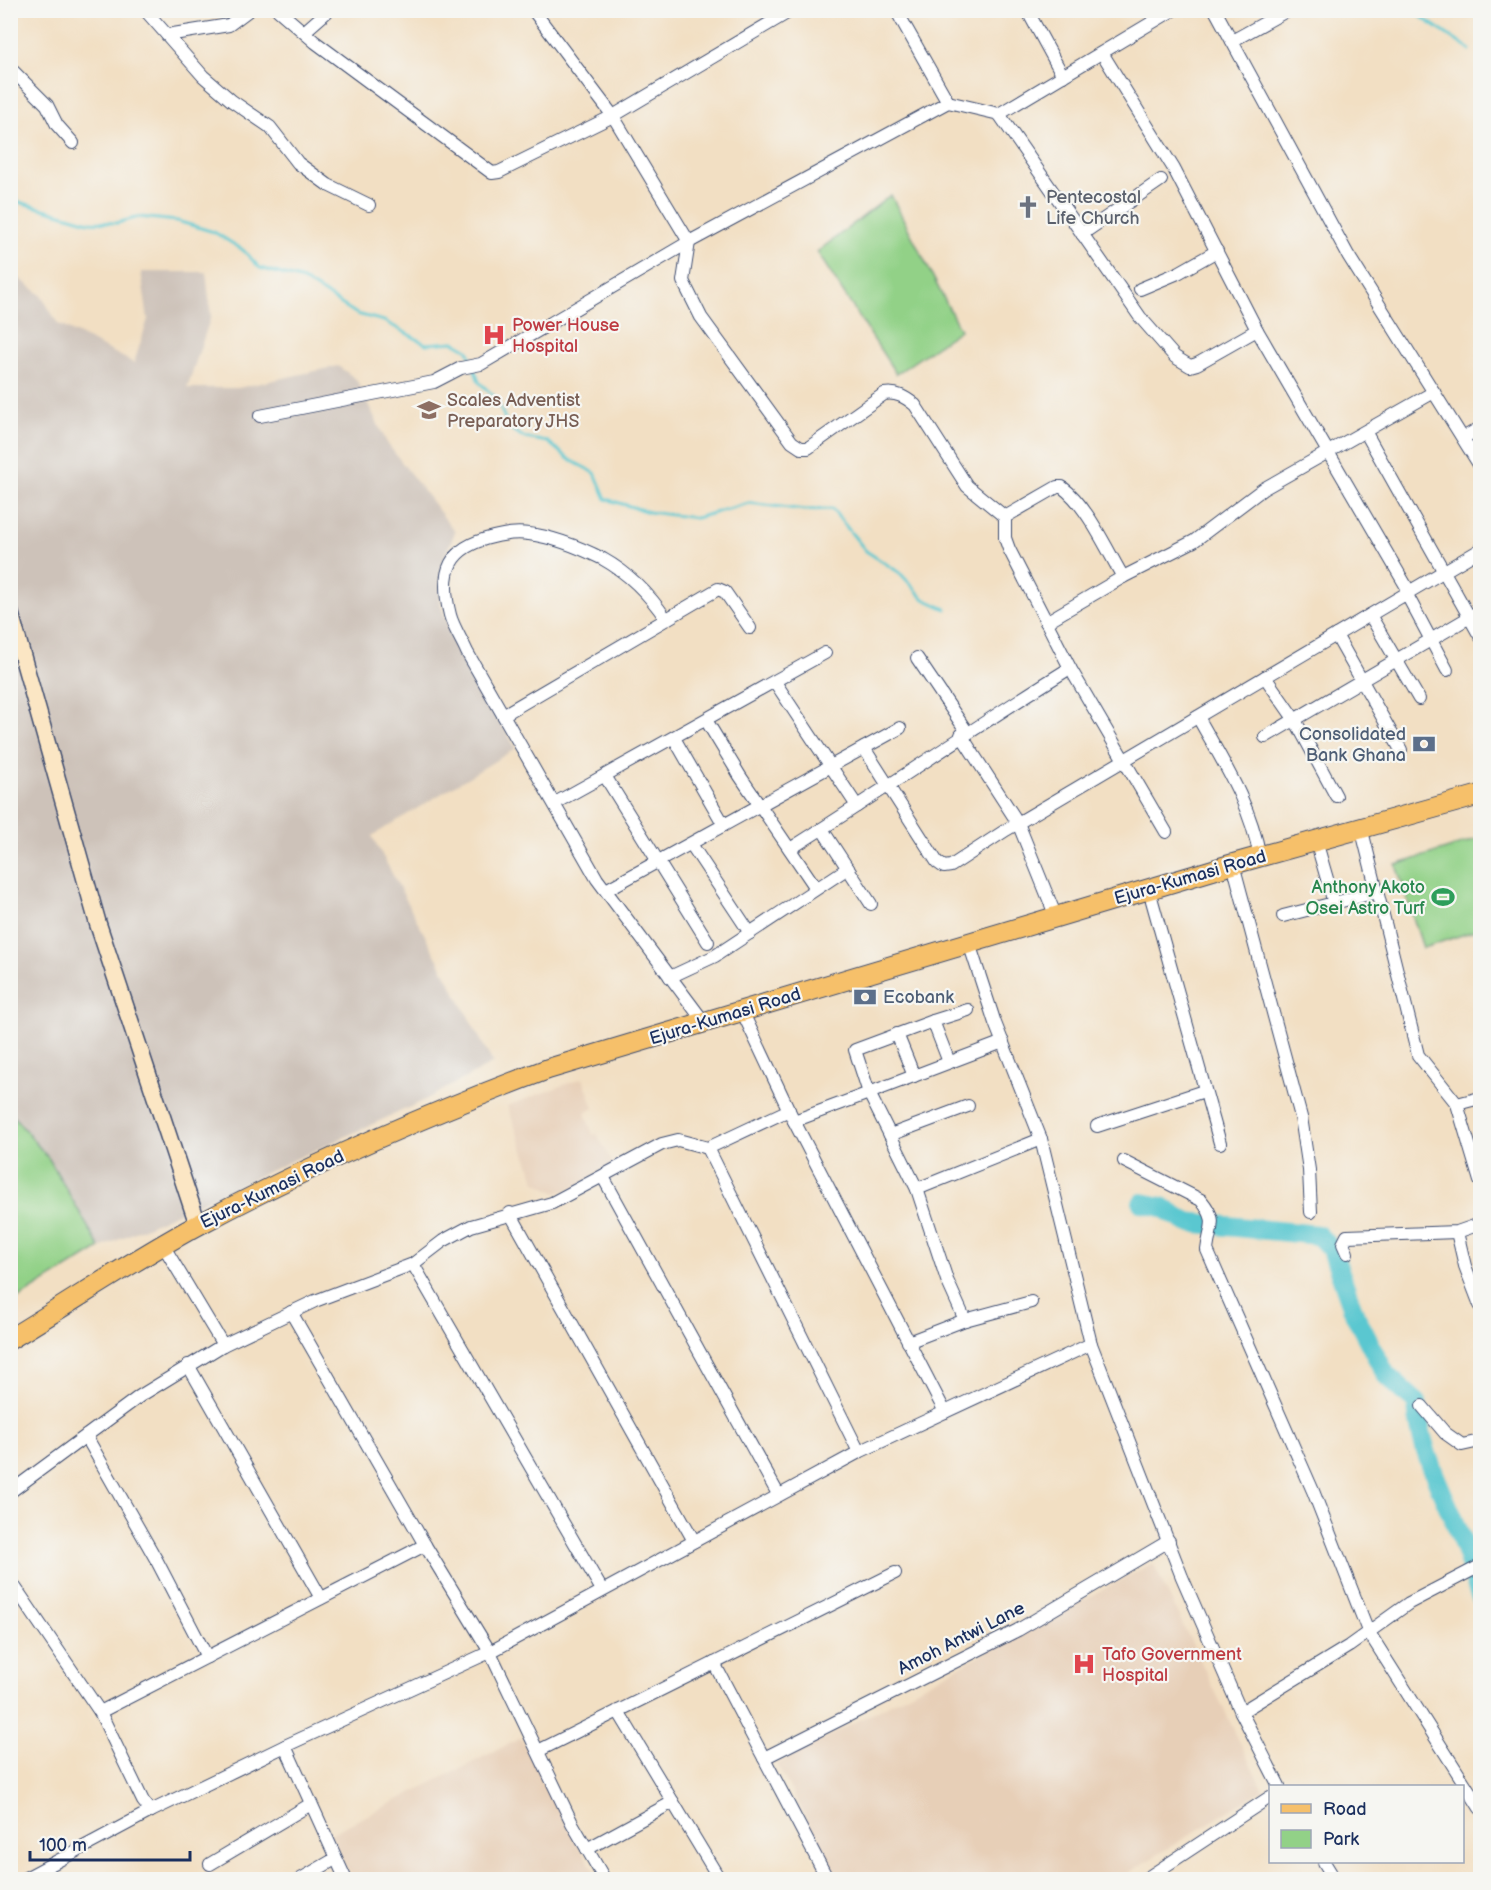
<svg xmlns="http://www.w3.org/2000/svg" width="1491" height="1890" viewBox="0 0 1491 1890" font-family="'Balsamiq Sans',sans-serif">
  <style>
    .built { fill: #e7cfb7 }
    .industrial { fill: #cdc2b9 }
    .green { fill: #92d187; stroke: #568072; stroke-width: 1.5 }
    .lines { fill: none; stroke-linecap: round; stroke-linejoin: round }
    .stream { stroke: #5ac7d0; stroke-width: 3 }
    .river { stroke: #5ac7d0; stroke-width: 20 }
    .street-casing { stroke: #3b496d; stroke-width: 14 }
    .secondary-casing { stroke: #3b496d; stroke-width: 19 }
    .primary-casing { stroke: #3b496d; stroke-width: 22 }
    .street { stroke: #fff; stroke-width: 12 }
    .secondary { stroke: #fbe6c4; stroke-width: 16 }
    .primary { stroke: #f6c06b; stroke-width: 20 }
    .labels { text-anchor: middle; stroke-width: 4.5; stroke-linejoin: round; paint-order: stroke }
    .worship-label { font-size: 18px; fill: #5b616d; stroke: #f6f6f2; text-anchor: start }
    .health-label { font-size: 18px; fill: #be3a42; stroke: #f6f6f2; text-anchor: start }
    .education-label { font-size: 18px; fill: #785e54; stroke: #f6f6f2; text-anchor: start }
    .service-label { font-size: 18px; fill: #4e5e75; stroke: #f6f6f2; text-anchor: end }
    .street-label { font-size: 18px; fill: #1b2f5e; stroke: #f6f6f2 }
    .leisure-label { font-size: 18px; fill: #27864d; stroke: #f6f6f2; text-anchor: end }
  </style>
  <rect width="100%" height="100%" fill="#f6f6f2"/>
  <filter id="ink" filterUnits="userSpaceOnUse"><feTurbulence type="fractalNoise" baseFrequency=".0167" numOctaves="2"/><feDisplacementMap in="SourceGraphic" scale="12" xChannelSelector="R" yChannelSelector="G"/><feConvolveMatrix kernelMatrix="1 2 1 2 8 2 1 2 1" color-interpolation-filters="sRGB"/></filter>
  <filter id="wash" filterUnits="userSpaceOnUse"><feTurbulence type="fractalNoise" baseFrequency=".008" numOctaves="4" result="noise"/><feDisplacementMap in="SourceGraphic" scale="24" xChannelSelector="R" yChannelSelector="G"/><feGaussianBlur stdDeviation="1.35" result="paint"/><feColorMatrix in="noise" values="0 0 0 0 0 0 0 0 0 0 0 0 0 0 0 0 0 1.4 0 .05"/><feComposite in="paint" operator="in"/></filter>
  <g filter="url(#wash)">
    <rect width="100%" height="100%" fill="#f2dfc3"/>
    <g class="built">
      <polygon points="583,1078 594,1108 585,1113 593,1135 597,1134 613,1164 577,1187 556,1193 536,1182 507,1106"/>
      <polygon points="1153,1563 1263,1790 1118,1879 839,1879 777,1764"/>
      <polygon points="521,1738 598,1879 352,1879 330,1834"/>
    </g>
    <polygon class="industrial" points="10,271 41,295 58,324 134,363 148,319 141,272 206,272 211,316 187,388 238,388 338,366 356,379 387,443 455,532 441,565 440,603 457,651 516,748 372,836 493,1063 419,1103 100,1248 49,1159 11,1113"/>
    <g class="green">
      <polygon points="891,195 960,330 896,374 817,252"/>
      <polygon points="1480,838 1480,929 1423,948 1396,865"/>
      <polygon points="11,1113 49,1159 100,1248 11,1303"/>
    </g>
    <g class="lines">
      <g class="stream">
        <polyline points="1411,10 1470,50"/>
        <polyline points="10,193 19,202 89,222 117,223 139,217 177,221 214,232 243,250 260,268 303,280 357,314 384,321 426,344 454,342 468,350 472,361"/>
        <polyline points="474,368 479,382 496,398 509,428 525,438 548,442 570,460 595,473 606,499 649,512 696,518 749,503 805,510 832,509 866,551 900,573 924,599 946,609"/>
      </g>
      <path class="river" d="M1142,1203L1162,1207L1186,1222L1318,1235L1332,1250L1355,1315L1386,1375L1417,1403C1419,1451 1443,1491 1460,1535C1468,1555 1473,1576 1480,1596"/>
    </g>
  </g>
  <g filter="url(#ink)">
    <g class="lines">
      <g class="street-casing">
        <g id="street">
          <polyline points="145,10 203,76 232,101 270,127 298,163 328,185 369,205"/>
          <polyline points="278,10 315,42 492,173 499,172 613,116 792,10"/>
          <path d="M533,10L613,116L689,242L683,281L701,317L792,442L801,448H808L884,394C897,392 905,397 915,405L967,486L1005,517V538L1009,549L1070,668L1166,832"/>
          <polyline points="896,10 948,102"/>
          <polyline points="1027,10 1063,76"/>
          <polyline points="1215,10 1348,255 1480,466"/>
          <polyline points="304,32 329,10"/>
          <polyline points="167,35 229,25 249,10"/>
          <polyline points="1232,41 1288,10"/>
          <polyline points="1102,53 1174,169 1257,330 1409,591"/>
          <polyline points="10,68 47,105 57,125 73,143"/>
          <polyline points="999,114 1140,317 1175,357 1190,366 1197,364 1257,330"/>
          <polyline points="1082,234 1161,180"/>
          <polyline points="1140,289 1178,273 1217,251"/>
          <polyline points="260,416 434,382 461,368 481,364 689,242 948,102 999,114 1173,10"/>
          <polyline points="1366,433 1480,636"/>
          <polyline points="1463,438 1480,428"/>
          <path d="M1005,517L1057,487H1062C1087,505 1107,550 1123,577"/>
          <polyline points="1406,593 1447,670"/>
          <polyline points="1370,615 1419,699"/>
          <path d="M666,619C650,595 628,573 603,559C581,548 554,537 529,534C516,532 506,534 493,537C449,547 439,571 450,615C453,627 462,640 467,652L597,879L704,1022"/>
          <polyline points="1046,622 1123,577 1194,541 1263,489 1434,392"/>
          <polyline points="1336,635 1401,750"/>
          <polyline points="917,658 967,732"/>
          <polyline points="1265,677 1295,720 1336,796"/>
          <polyline points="775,682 857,806"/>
          <polyline points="503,715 718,589 725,592 750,628"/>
          <path d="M1198,717C1224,764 1250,803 1260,857"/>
          <polyline points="706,720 740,776 816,888"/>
          <polyline points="961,735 1018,823 1056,917"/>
          <polyline points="1265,737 1480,611"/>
          <polyline points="674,738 724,825"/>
          <polyline points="864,748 937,862 944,867 951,866 1006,830 1480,550"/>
          <polyline points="605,776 708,942"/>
          <polyline points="555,803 825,653"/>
          <polyline points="1361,827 1418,1055 1457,1104 1480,1181"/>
          <polyline points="822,829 871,904"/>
          <polyline points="1316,841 1334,903"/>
          <polyline points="691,844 750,933"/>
          <path d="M790,849C884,790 975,727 1070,668"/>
          <polyline points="1233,864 1301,1117 1309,1170 1311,1212"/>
          <polyline points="606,890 900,728"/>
          <polyline points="1149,890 1220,1143"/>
          <polyline points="1283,916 1377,892"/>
          <polyline points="969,943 995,1023 1041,1139 1091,1344 1182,1577 1241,1712 1279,1786"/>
          <polyline points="670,977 715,956 848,868"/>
          <polyline points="742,1011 794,1121 945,1412"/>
          <polyline points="933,1021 855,1050 869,1093 1003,1042"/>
          <polyline points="897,1034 914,1076"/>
          <polyline points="949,1062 933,1021 968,1010"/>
          <polyline points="1457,1104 1480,1098"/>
          <polyline points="794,1121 869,1093 917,1189 1041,1139"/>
          <polyline points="1097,1126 1204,1091"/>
          <polyline points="890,1135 968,1106"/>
          <polyline points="708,1148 859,1452"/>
          <path d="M1124,1161L1201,1200C1219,1222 1210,1225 1207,1250L1313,1491L1368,1631L1480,1808"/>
          <polyline points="603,1177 778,1494"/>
          <polyline points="917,1189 947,1280 965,1320"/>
          <polyline points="510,1213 694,1541"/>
          <polyline points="1457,1232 1465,1266 1480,1305"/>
          <polyline points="163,1245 223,1345"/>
          <polyline points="1347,1253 1343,1244 1347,1236 1457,1232 1480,1224"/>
          <polyline points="413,1264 602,1590"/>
          <polyline points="291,1312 425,1545 490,1652 572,1823 605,1880"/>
          <polyline points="908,1342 965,1320 1031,1302"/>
          <polyline points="188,1365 321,1598"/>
          <polyline points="1422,1406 1445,1433 1462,1445 1480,1441"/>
          <polyline points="86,1436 157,1561 207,1657"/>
          <polyline points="10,1492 140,1396 223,1345 315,1301 413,1264 443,1241 471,1226 552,1203 662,1144 678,1140 708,1148 789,1110"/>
          <polyline points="10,1580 100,1712 143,1801 151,1811"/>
          <polyline points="714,1663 828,1880"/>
          <polyline points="618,1711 720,1880"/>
          <polyline points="100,1712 425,1545"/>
          <polyline points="1241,1712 1349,1646 1409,1603 1480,1566"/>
          <polyline points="285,1746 346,1880"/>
          <polyline points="538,1751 895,1573"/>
          <polyline points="764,1758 1018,1630 1169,1541"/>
          <polyline points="587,1849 673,1802"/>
          <polyline points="1324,1862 1335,1880"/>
          <polyline points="210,1864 311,1804"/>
          <polyline points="22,1880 151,1811 285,1746 490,1652 859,1452 1091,1344"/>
          <polyline points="299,1880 335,1859"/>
          <polyline points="1144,1880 1270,1797"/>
        </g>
      </g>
      <g class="secondary-casing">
        <polyline id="secondary" points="10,612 98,924 198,1225"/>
      </g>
      <g class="primary-casing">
        <path id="primary" d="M10,1339C73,1301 133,1260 198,1225C310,1165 428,1114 548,1069L1233,864L1480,795"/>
      </g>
      <use href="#street" class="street"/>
      <use href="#secondary" class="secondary"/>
      <use href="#primary" class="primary"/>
    </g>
  </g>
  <defs>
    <g id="church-bare" transform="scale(1.8)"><path d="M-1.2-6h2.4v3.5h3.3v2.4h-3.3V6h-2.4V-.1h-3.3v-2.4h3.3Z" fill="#6b7280" stroke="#f6f6f2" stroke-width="2.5" paint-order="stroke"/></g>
    <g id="hospital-bare" transform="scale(1.8)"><path d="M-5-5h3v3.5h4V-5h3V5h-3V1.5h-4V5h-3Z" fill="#e0444e" stroke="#f6f6f2" stroke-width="2.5" paint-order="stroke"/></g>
    <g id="school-bare" transform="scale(1.8)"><path d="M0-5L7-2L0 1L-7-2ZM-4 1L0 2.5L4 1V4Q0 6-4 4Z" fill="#8d6e63" stroke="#f6f6f2" stroke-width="2.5" paint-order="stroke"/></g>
    <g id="bank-bare" transform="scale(1.8)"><path d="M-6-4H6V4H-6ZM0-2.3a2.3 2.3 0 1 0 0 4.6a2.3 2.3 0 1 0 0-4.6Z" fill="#5c6f8a" stroke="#f6f6f2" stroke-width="2.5" paint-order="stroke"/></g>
    <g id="stadium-bare" transform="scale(1.8)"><path d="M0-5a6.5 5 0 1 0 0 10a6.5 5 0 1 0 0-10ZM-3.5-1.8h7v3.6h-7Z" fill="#2e9e5b" stroke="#f6f6f2" stroke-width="2.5" paint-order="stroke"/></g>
  </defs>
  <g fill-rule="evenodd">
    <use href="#church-bare" x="1028" y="207"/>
    <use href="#hospital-bare" x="494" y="335"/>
    <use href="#school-bare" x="429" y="410"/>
    <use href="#bank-bare" x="1424" y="744"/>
    <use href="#stadium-bare" x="1443" y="897"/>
    <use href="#bank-bare" x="865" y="997"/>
    <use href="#hospital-bare" x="1084" y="1664"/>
  </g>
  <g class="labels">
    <g class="worship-label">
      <text x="1046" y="203">Pentecostal<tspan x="1046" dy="21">Life Church</tspan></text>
    </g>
    <g class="health-label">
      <text x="512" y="331">Power House<tspan x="512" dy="21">Hospital</tspan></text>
      <text x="1102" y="1660">Tafo Government<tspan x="1102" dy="21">Hospital</tspan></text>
    </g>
    <g class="education-label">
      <text x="447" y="406">Scales Adventist<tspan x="447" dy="21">Preparatory JHS</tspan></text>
    </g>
    <g class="service-label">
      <text x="1406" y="740">Consolidated<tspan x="1406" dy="21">Bank Ghana</tspan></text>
      <text x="883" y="1003" text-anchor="start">Ecobank</text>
    </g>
    <g class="street-label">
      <text transform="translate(1190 877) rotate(-16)" y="6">Ejura-Kumasi Road</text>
      <text transform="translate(725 1016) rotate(-17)" y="6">Ejura-Kumasi Road</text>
      <text transform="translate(272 1189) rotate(-26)" y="6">Ejura-Kumasi Road</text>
      <text transform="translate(961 1638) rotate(-27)" y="6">Amoh Antwi Lane</text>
    </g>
    <g class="leisure-label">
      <text x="1425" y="893">Anthony Akoto<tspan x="1425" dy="21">Osei Astro Turf</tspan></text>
    </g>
  </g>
  <rect width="1491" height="1890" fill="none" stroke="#f6f6f2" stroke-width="36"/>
  <rect x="1269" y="1785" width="195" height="78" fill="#f6f6f2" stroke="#9ea6b7" stroke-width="1.5"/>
  <rect x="1281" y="1804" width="30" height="9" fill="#f6c06b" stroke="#9ea6b7" stroke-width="1.5"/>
  <text x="1323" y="1815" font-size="18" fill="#1b2f5e">Road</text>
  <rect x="1281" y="1830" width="30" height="18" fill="#92d187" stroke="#9ea6b7" stroke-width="1.5"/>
  <text x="1323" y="1845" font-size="18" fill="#1b2f5e">Park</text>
  <path d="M30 1851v9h160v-9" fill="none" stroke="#1b2f5e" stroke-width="3"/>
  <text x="39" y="1851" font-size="18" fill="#1b2f5e" stroke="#f6f6f2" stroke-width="4.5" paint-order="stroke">100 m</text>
</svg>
